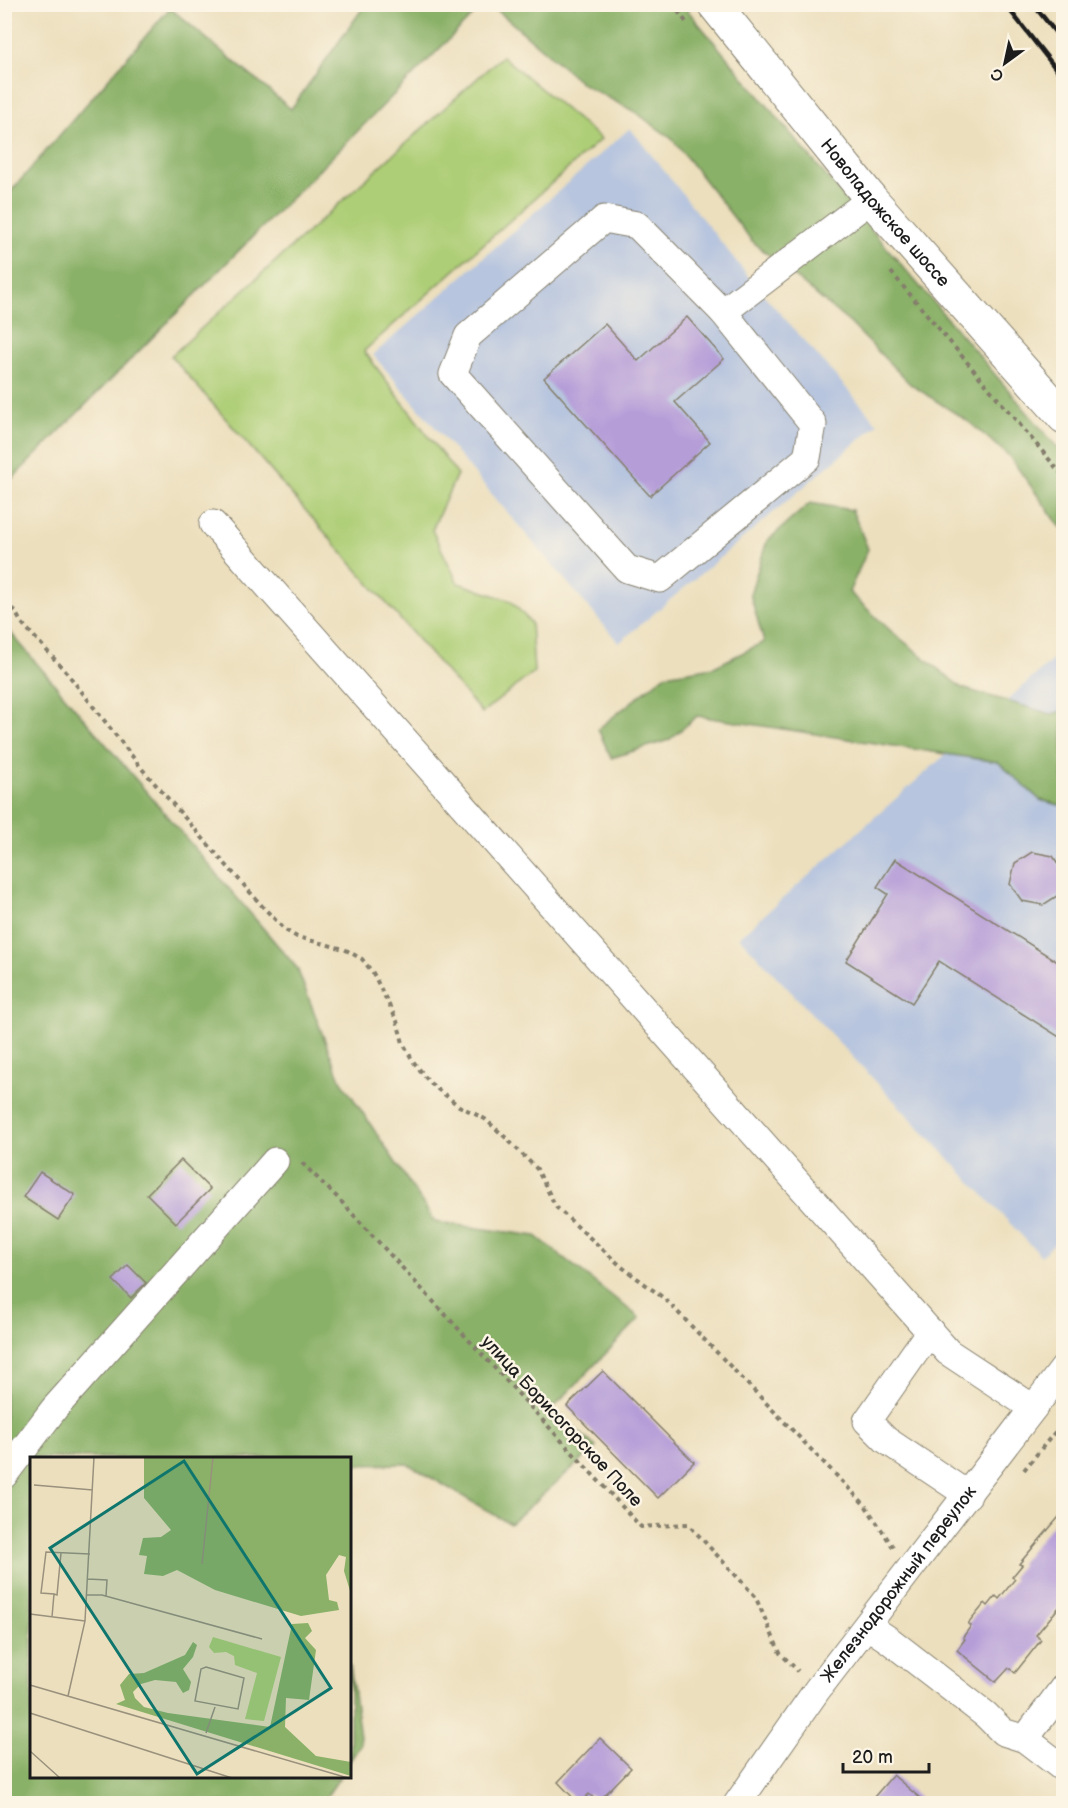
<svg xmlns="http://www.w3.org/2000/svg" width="1068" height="1808" viewBox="0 0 1068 1808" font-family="'Balsamiq Sans',sans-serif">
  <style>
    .industrial { fill: #b7c5de }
    .green { fill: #adce76; stroke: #647549; stroke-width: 1.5 }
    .forest { fill: #8ab167; stroke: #536642; stroke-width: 1.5 }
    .building { fill: #b59dd8 }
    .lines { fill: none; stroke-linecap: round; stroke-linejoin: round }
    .minor-casing { stroke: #847e6c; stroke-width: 29 }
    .major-casing { stroke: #847e6c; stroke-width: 35 }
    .path { stroke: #847e6c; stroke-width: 4; stroke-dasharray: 4.5 4.5; stroke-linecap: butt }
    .minor { stroke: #fff; stroke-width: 27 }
    .major { stroke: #fff; stroke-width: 33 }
    .rail { stroke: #1c1c1c; stroke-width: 4.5 }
    .labels { text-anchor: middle; stroke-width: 5; stroke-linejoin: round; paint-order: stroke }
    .street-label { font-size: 18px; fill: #1c1c1c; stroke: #fcf5e5 }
    .inset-road { fill: none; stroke: #99917d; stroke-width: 1.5 }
    .view { fill: #0f766e; fill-opacity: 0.15; stroke: #0f766e; stroke-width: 3 }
    .inset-edge { fill: none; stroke: #1c1c1c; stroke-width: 3 }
  </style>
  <rect width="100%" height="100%" fill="#fcf5e5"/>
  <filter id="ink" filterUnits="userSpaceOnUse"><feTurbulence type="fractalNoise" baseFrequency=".0167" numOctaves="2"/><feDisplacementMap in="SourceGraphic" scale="12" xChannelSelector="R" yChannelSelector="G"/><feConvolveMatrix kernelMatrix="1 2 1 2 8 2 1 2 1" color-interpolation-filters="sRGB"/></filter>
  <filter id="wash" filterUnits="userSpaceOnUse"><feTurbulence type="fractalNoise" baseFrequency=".008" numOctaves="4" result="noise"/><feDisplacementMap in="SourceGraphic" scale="24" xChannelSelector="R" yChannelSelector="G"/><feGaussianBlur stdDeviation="1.35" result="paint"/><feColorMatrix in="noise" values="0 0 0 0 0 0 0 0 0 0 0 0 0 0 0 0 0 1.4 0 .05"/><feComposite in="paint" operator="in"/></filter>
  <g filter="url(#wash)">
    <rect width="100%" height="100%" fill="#ecdfbd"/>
    <g class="industrial">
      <polygon points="630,128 756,286 878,424 619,643 373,355"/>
      <polygon points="1063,651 1063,1236 1041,1256 739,937"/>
    </g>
    <polygon class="green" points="502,56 601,139 364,351 457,474 432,530 458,583 511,601 531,623 534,672 482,713 171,356"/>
    <g class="forest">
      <polygon points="365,5 483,5 5,486 5,198 170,8 291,109"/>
      <polygon points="491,5 683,5 864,221 1063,454 1063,529 1059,525 1009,456 969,422 910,384 851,324 752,241 672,139 635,112 584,85"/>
      <polygon points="810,503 852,510 868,549 849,592 891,631 962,688 1051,714 1063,711 1063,806 1040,800 998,762 697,716 669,740 611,758 598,729 665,675 714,667 764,642 750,594 767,541"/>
      <polygon points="4,625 297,968 339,1077 435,1222 536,1236 640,1318 552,1409 596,1447 510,1524 408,1464 350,1465 350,1458 32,1458 32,1776 340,1777 322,1803 5,1803"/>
      <polygon points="350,1665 361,1744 350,1761"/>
    </g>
    <g id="blocks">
      <g class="building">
        <polygon points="687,317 724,359 675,402 710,442 650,496 544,378 605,324 638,361"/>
        <polygon points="1032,852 1053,856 1064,873 1060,894 1043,905 1022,901 1010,884 1015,863"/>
        <polygon points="895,859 1064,966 1064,1040 939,961 912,1003 846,961 888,894 877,887"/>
        <polygon points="181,1160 210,1189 176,1223 147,1194"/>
        <polygon points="40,1172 75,1195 58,1220 23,1197"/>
        <polygon points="128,1265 146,1283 131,1298 113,1280"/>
        <polygon points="603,1371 694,1462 658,1498 567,1406"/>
        <polygon points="1064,1511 1064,1609 1060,1606 1036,1635 1041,1640 1015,1673 1009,1668 996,1682 957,1650 965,1639 963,1637 971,1626 968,1624 985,1603 988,1606 996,1596 999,1599 1015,1579 1012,1577 1022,1565 1019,1564"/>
        <polygon points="600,1738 631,1768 598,1802 589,1794 579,1804 558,1782"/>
        <polygon points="893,1775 927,1804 868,1804"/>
      </g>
    </g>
  </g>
  <g filter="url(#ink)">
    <use href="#blocks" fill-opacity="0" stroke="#847e6c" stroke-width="1.5"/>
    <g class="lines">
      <g class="minor-casing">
        <g id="minor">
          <polygon points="604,219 637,225 723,312 813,424 807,458 660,579 627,569 453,374 468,336"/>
          <polyline points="723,312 871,199"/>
          <polyline points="213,524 948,1352 1033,1408"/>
          <polyline points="930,1331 867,1421 886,1440 968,1495"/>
          <polyline points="4,1475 54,1409 275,1161"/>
          <polyline points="868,1626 889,1640 986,1715 1003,1732 1025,1739 1064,1769"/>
          <polyline points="1025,1739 1064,1687"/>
          <path id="s1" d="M737,1804L817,1690L1064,1368"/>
        </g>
      </g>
      <g class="major-casing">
        <g id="major">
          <path id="s2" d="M714,4L871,199L1064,417"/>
        </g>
      </g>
      <g class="path">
        <polyline points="672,4 687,23"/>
        <polyline points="891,272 1064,477"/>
        <polyline points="4,592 21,622 67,673 143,770 263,907 285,930 297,937 344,949 362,959 373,973 397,1021 403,1043 413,1061 430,1083 459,1106 485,1119 505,1137 537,1169 556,1207 622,1267 665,1299 865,1505 893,1547"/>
        <polyline points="302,1163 338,1198 641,1527 688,1524 755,1596 780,1653 798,1671"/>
        <polyline points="1024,1470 1064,1421"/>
      </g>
      <use href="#minor" class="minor"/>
      <use href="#major" class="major"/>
      <g class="rail">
        <polyline points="1005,4 1064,79"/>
        <polyline points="1033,4 1064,43"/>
      </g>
    </g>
  </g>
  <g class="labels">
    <g class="street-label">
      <text dy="6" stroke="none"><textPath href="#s2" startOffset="270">Новоладожское шоссе</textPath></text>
      <text transform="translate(562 1421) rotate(47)" y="6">улица Борисогорское Поле</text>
      <text dy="6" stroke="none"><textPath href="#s1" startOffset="273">Железнодорожный переулок</textPath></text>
    </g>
  </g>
  <g transform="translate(30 1457)">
    <rect width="321" height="321" fill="#ecdfbd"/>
    <path d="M183,180L251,200L234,264L215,262L227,216L205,208L204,199L196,195L184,196L179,190Z" fill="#adce76"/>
    <path d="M114,0H321V137L314,114L316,100L309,98L296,118L299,143L307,145L309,153L271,159L185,133L147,113L133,119L114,117L117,99L109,98L113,81L131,80L141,73L114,41ZM278,166L282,174L275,181L286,193L279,243L256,241L255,270L286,299L321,305V319L86,247L95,243L90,228L99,217L114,216L155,198L163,185L167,188L163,200L153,212L161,225L159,233L153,236L146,225L125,223L111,227L103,235L105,241L114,250L138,256L240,270L262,167Z" fill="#8ab167"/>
    <path class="inset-road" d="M4,28L63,33M172,107L183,0M58,122L77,123L76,139M24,137L27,138L31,96M57,138H72L232,182M0,157L55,164M22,160L24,137L11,136L16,95L60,97M176,210L214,221L208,252L165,244L171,212ZM0,228L318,321M38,239L55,164L64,0M0,256L202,321M176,276L185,250M0,294L30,321"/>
    <path class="view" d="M154,4L301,231L167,317L20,91Z"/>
    <rect width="321" height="321" class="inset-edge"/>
  </g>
  <rect width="1068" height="1808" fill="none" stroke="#fcf5e5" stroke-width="24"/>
  <g transform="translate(1005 63) rotate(213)" stroke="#fcf5e5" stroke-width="4.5" paint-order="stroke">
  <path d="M0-4.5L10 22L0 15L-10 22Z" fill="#1c1c1c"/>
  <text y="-9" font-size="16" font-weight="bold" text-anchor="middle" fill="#1c1c1c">С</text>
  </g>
  <path d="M843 1763v9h86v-9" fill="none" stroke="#1c1c1c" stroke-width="3"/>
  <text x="852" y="1763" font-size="18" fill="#1c1c1c" stroke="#fcf5e5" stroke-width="4.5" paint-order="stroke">20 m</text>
</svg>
